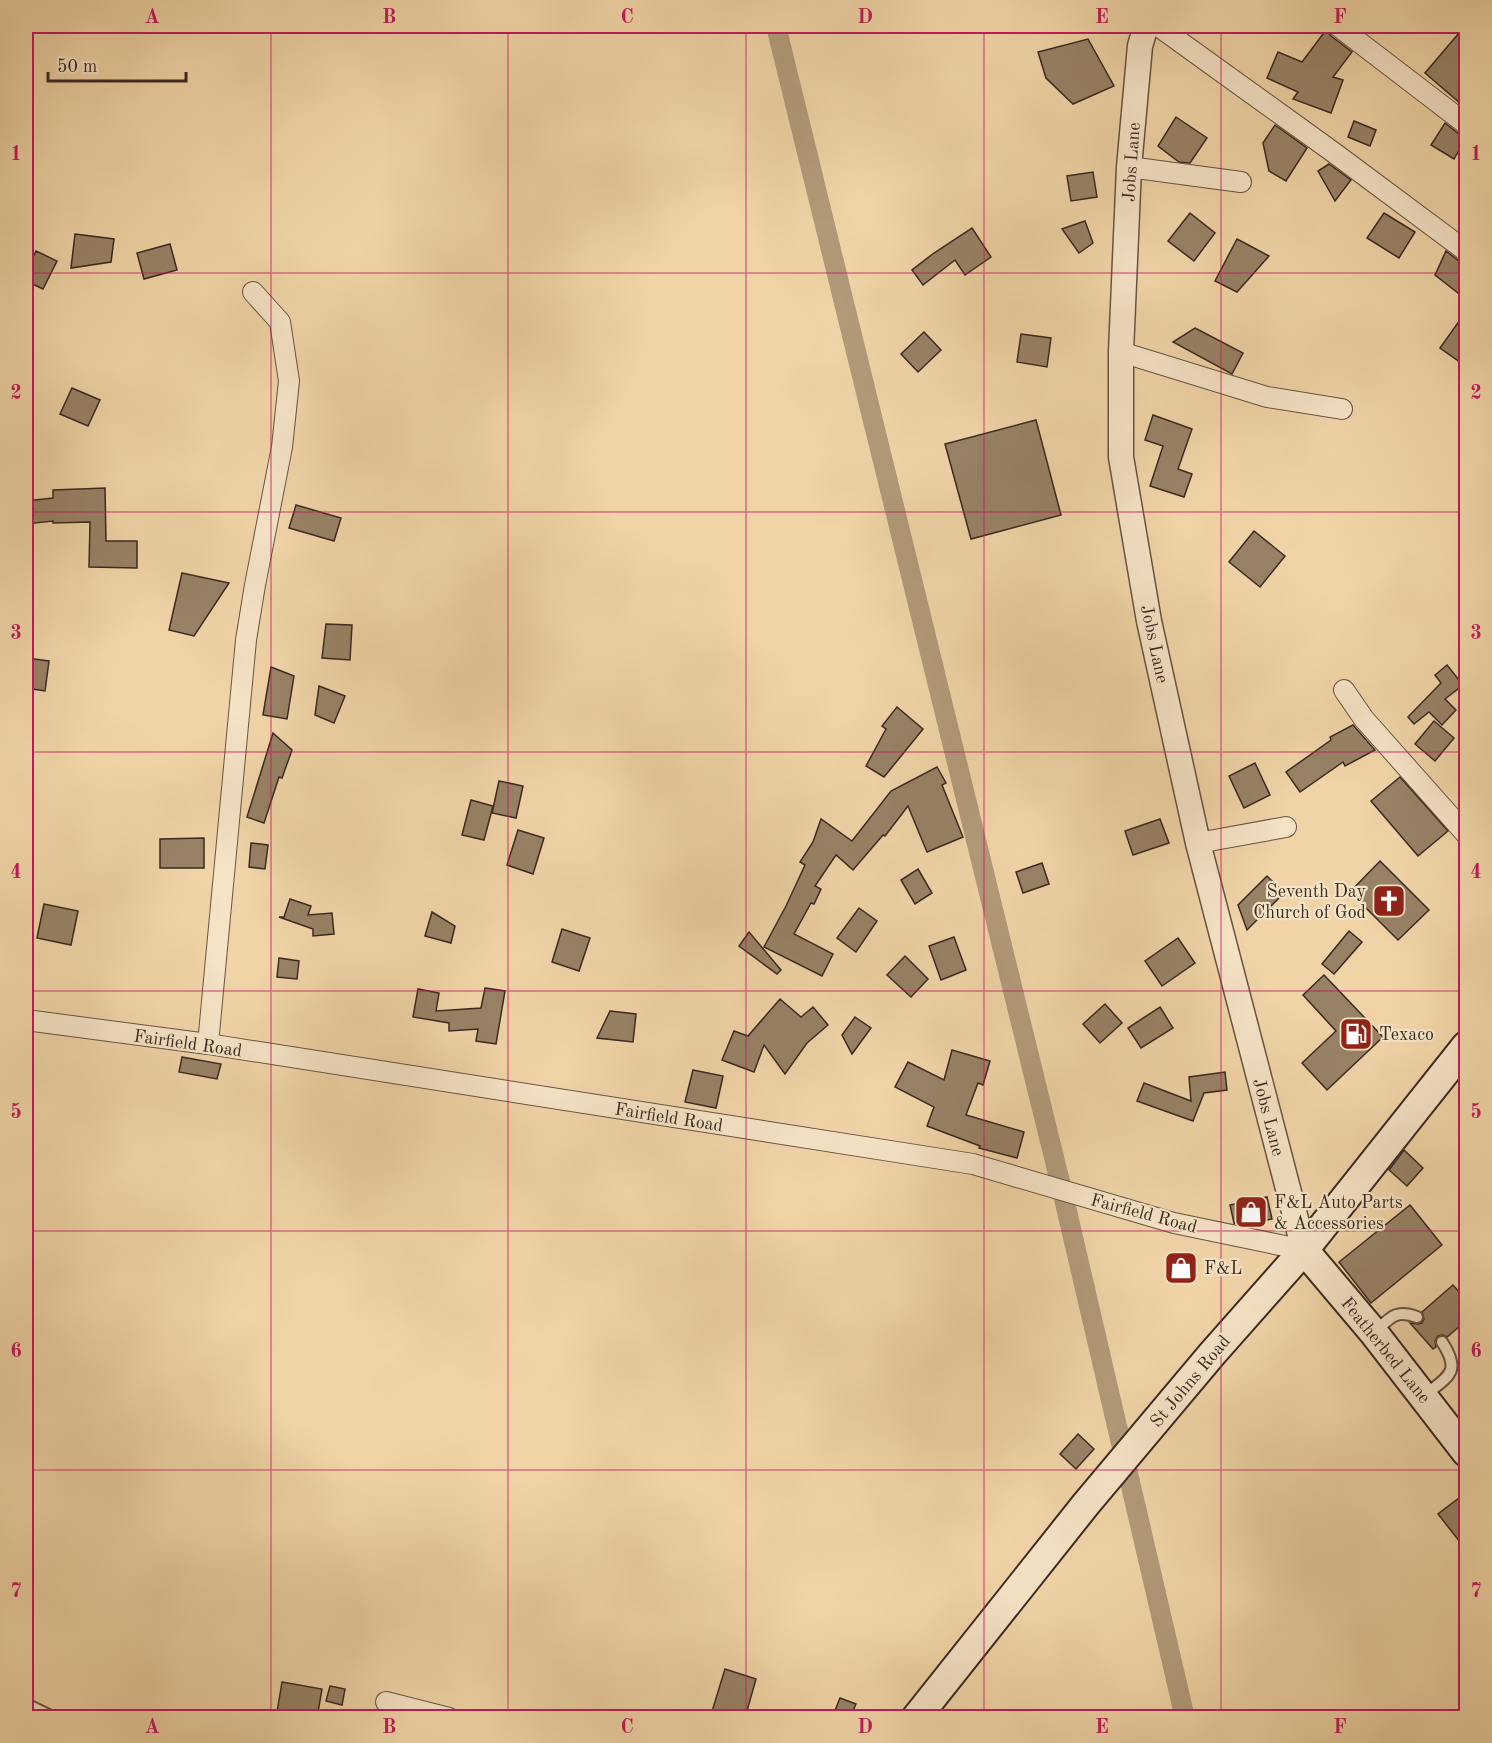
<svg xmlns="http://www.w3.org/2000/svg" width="1492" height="1743" viewBox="0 0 1492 1743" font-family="'Old Standard TT',serif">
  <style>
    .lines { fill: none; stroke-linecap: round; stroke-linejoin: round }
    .canal { stroke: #b29a79; stroke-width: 20 }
    .building { fill: #988266; stroke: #39291f; stroke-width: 1.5 }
    .service-casing { stroke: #675441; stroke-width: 14 }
    .minor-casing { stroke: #675441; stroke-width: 22 }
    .tertiary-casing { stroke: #675441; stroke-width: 27 }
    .secondary-casing { stroke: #39291f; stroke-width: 32 }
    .service { stroke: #f5e3c6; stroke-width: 10 }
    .minor { stroke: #f5e3c6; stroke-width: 20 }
    .tertiary { stroke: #f5e3c6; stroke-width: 24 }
    .secondary { stroke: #f5e3c6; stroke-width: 28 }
    .grid { fill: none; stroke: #c2185b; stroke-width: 1.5; stroke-opacity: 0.55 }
    .labels { text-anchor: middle; stroke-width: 4.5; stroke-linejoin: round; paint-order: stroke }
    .street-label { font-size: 18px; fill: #39291f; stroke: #f5e3c6 }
    .poi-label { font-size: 18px; fill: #39291f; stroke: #f5e3c6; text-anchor: start }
    .neatline { fill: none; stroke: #c2185b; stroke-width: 2 }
    .grid-label { font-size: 20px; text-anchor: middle; font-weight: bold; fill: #c2185b }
  </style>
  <rect width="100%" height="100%" fill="#f0d4a7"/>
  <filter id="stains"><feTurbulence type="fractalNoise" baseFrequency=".00333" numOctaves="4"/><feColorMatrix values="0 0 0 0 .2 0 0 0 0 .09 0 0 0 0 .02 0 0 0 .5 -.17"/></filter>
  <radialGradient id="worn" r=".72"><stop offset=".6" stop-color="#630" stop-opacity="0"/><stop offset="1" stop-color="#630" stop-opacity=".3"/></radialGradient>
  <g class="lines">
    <polyline class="canal" points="776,26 1062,1190 1185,1718"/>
  </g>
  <g class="building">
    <polygon points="1465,26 1467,26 1467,109 1425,73"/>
    <polygon points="1326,30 1331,36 1352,52 1333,77 1343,80 1331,113 1293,99 1298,92 1267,78 1278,52 1302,62"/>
    <polygon points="1088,39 1114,86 1073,104 1046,78 1038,52"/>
    <polygon points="1176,117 1207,138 1190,163 1179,162 1158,146"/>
    <polygon points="1354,121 1376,130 1370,146 1348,137"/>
    <polygon points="1445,123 1459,134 1467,136 1454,159 1431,145"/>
    <polygon points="1275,125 1307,148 1286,181 1269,171 1263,143"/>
    <polygon points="1329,164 1351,180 1335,201 1318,171"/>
    <polygon points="1093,172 1097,197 1071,201 1067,176"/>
    <polygon points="1190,213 1215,233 1194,261 1168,241"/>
    <polygon points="1384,213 1415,232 1399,258 1367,238"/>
    <polygon points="1085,221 1093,243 1079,253 1062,229"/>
    <polygon points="972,228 991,257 965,275 955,260 923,285 912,270 934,253"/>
    <polygon points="75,234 114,239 111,262 71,268"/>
    <polygon points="1237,239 1269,256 1237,292 1215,281"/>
    <polygon points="170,244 177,270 144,279 137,253"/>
    <polygon points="36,251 57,261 43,289 26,281 26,272"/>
    <polygon points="1446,251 1459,261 1467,263 1467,300 1435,275"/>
    <polygon points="1467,310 1467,367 1440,348"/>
    <polygon points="1195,328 1243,353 1232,374 1173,342"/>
    <polygon points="924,332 941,350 918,372 901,354"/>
    <polygon points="1021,334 1051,338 1047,367 1017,362"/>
    <polygon points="72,388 100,400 88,426 60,414"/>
    <polygon points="1153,415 1192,429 1178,469 1192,474 1184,497 1150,486 1163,446 1145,440"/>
    <polygon points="1036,420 1061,515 971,539 945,444"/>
    <polygon points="105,488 106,541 137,541 137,568 89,567 90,522 53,523 53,521 26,524 26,501 53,498 53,490"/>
    <polygon points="296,505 341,518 334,541 289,528"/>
    <polygon points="1254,531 1285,556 1260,587 1229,562"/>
    <polygon points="182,573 229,583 194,636 169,630"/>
    <polygon points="326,624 352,625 350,660 322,658"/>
    <polygon points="26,658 49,661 45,691 26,688"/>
    <polygon points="1447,665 1463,685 1445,699 1456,710 1442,725 1429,712 1414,724 1408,717 1441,683 1435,675"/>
    <polygon points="271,667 294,676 287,719 263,715"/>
    <polygon points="319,686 345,696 334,723 315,715"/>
    <polygon points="897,707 923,729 884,777 866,766 886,729 882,726"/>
    <polygon points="1434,721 1454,738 1435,761 1415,744"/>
    <polygon points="1353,725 1375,750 1345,766 1343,762 1300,792 1286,772 1331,740 1330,737"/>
    <polygon points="273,733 292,750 282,778 279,777 264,823 247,817"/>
    <polygon points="1255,763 1270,795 1244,808 1229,776"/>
    <polygon points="937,767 946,783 942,785 963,837 927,852 908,806 885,836 883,835 853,870 836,855 815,886 821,889 814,904 811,903 794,934 833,954 822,976 764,947 786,906 805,865 800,862 813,842 821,819 852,841 891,791"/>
    <polygon points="1400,777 1448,831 1418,856 1371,801"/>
    <polygon points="499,781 523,786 516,818 492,813"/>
    <polygon points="471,800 493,806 484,840 462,835"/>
    <polygon points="1160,819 1169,843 1133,855 1125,831"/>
    <polygon points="518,830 544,838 533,874 507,865"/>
    <polygon points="204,838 204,868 160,868 160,839"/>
    <polygon points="251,843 268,845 265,869 249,867"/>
    <polygon points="1380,861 1429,910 1398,940 1350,892"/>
    <polygon points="1042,863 1049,884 1023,893 1016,872"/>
    <polygon points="918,869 932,893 915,904 901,880"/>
    <polygon points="1267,876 1284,893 1247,930 1238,905"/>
    <polygon points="290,899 311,906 308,915 332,913 334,934 313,936 313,929 279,917 284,917"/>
    <polygon points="44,904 78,911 71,945 37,938"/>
    <polygon points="859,908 877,921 856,952 837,938"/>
    <polygon points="432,912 455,926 451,943 425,936"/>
    <polygon points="562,929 590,938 579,971 552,962"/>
    <polygon points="1349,931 1362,942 1334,974 1322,964"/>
    <polygon points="749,932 781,970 777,974 739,946"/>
    <polygon points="954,937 966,970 941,980 929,946"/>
    <polygon points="1178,938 1195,963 1162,986 1145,961"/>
    <polygon points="905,956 928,979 911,997 887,975"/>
    <polygon points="279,958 299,961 297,979 277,977"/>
    <polygon points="1324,975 1383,1037 1327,1090 1302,1063 1336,1031 1303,995"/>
    <polygon points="485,988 505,991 496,1044 476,1041 478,1029 449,1031 449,1023 413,1017 418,989 439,993 436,1011 481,1008"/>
    <polygon points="780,999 801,1017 813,1007 828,1025 807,1043 785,1074 764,1045 754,1072 722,1060 734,1031 748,1036"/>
    <polygon points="1105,1004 1122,1023 1100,1043 1083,1024"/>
    <polygon points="1160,1007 1173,1028 1141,1048 1128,1028"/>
    <polygon points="610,1011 636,1014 633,1042 597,1038"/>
    <polygon points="855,1017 871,1028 852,1054 842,1035"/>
    <polygon points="952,1050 990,1061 983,1085 978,1083 966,1115 1024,1132 1017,1158 979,1148 980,1146 927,1126 934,1107 895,1087 908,1062 944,1080"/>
    <polygon points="182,1057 221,1064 217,1079 179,1072"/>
    <polygon points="693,1070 723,1076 716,1108 685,1102"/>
    <polygon points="1225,1072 1227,1090 1204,1093 1193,1121 1137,1101 1144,1083 1191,1101 1189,1077"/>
    <polygon points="1404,1150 1423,1168 1407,1186 1389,1170"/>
    <polygon points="1267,1197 1272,1219 1244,1225 1234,1223 1230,1205"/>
    <polygon points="1410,1205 1442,1245 1371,1303 1339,1262"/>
    <polygon points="1453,1285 1467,1301 1467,1320 1447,1337 1443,1335 1438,1336 1435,1341 1436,1347 1433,1349 1410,1323 1418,1324 1422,1323 1424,1319 1422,1312"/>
    <polygon points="1078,1434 1094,1449 1076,1469 1060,1454"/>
    <polygon points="1467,1492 1467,1551 1438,1514"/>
    <polygon points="725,1669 756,1679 745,1718 710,1718"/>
    <polygon points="282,1682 322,1689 317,1718 276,1718"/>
    <polygon points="330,1686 345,1689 342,1705 326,1701"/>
    <polygon points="840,1698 856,1704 850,1718 832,1718"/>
  </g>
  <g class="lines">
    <g class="service-casing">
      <g id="service">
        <path d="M1375,1332C1390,1318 1395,1309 1417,1317"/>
        <path d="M1424,1396C1448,1376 1462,1373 1442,1342"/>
        <polyline points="26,1704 55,1718"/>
      </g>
    </g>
    <g class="minor-casing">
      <g id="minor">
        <polyline points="1158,26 1333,152 1466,251"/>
        <polyline points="1338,26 1466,124"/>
        <polyline points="1129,167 1241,182"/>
        <polyline points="1121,352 1267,397 1342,409"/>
        <polyline points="1344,690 1364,719 1466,834"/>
        <polyline points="1198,843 1286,827"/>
        <polyline points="26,1020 208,1044 973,1164 1174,1223 1304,1250"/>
        <polyline points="208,1044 246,640 255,585 282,447 289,381 280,322 253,292"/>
        <polyline points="386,1702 449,1718"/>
      </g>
    </g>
    <g class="tertiary-casing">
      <polyline id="tertiary" points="1146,26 1140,46 1129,167 1121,352 1121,457 1149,621 1198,843 1304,1250"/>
    </g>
    <g class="secondary-casing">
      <g id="secondary">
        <polyline points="1304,1250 1374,1333 1466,1452"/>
        <polyline points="916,1718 1086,1504 1212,1354 1304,1250 1466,1046"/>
      </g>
    </g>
    <use href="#service" class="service"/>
    <use href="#minor" class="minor"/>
    <use href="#tertiary" class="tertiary"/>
    <use href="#secondary" class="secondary"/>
  </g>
  <path class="grid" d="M271,26V1718M508,26V1718M746,26V1718M984,26V1718M1221,26V1718M26,273H1466M26,512H1466M26,752H1466M26,991H1466M26,1231H1466M26,1470H1466"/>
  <defs>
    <g id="church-square" transform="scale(1.725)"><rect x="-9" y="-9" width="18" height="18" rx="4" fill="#8f2418" stroke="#f5e3c6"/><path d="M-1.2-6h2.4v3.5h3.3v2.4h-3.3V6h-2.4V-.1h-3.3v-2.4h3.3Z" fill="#fff"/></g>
    <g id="fuel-square" transform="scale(1.725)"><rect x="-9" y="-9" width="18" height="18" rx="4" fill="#8f2418" stroke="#f5e3c6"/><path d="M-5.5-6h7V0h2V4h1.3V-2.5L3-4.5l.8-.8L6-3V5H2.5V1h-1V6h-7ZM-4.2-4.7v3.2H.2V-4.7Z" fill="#fff"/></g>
    <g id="shop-square" transform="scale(1.725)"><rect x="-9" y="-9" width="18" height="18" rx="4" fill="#8f2418" stroke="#f5e3c6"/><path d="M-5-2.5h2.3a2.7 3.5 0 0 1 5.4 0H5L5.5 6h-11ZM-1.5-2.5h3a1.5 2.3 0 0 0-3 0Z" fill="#fff"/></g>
  </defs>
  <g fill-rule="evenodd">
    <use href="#church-square" x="1389" y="901"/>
    <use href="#fuel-square" x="1356" y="1034"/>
    <use href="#shop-square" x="1251" y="1212"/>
    <use href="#shop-square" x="1181" y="1268"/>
  </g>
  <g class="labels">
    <g class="street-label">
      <text transform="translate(1131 162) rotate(-86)" y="6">Jobs Lane</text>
      <text transform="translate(1155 644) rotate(78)" y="6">Jobs Lane</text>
      <text transform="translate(188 1043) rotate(8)" y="6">Fairfield Road</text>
      <text transform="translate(669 1117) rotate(9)" y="6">Fairfield Road</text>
      <text transform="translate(1269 1117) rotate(75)" y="6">Jobs Lane</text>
      <text transform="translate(1144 1213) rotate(15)" y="6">Fairfield Road</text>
      <text transform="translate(1386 1350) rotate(51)" y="6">Featherbed Lane</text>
      <text transform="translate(1190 1381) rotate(-50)" y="6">St Johns Road</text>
    </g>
    <g class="poi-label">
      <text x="1366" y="897" text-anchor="end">Seventh Day<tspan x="1366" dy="21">Church of God</tspan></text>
      <text x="1379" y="1040">Texaco</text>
      <text x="1274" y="1208">F&amp;L Auto Parts<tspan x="1274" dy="21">&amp; Accessories</tspan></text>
      <text x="1204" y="1274">F&amp;L</text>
    </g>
  </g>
  <rect width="1492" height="1743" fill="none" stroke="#f0d4a7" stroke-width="66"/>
  <path d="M48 72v9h138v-9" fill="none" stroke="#39291f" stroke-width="3"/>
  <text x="57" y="72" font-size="18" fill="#39291f" stroke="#f5e3c6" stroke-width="4.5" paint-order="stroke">50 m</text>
  <rect x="33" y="33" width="1426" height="1677" class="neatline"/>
  <g class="grid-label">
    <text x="152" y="23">A</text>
    <text x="389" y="23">B</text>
    <text x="627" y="23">C</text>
    <text x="865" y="23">D</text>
    <text x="1102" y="23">E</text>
    <text x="1340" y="23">F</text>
    <text x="16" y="160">1</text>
    <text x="1476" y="160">1</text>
    <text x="16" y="399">2</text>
    <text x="1476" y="399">2</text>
    <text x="16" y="639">3</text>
    <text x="1476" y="639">3</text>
    <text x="16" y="878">4</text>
    <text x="1476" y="878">4</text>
    <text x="16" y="1118">5</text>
    <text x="1476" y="1118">5</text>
    <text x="16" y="1357">6</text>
    <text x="1476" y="1357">6</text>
    <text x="16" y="1597">7</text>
    <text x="1476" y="1597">7</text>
    <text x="152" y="1733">A</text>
    <text x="389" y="1733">B</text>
    <text x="627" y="1733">C</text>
    <text x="865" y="1733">D</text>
    <text x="1102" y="1733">E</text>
    <text x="1340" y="1733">F</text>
  </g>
  <rect width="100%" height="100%" filter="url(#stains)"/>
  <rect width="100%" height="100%" fill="url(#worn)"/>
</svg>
